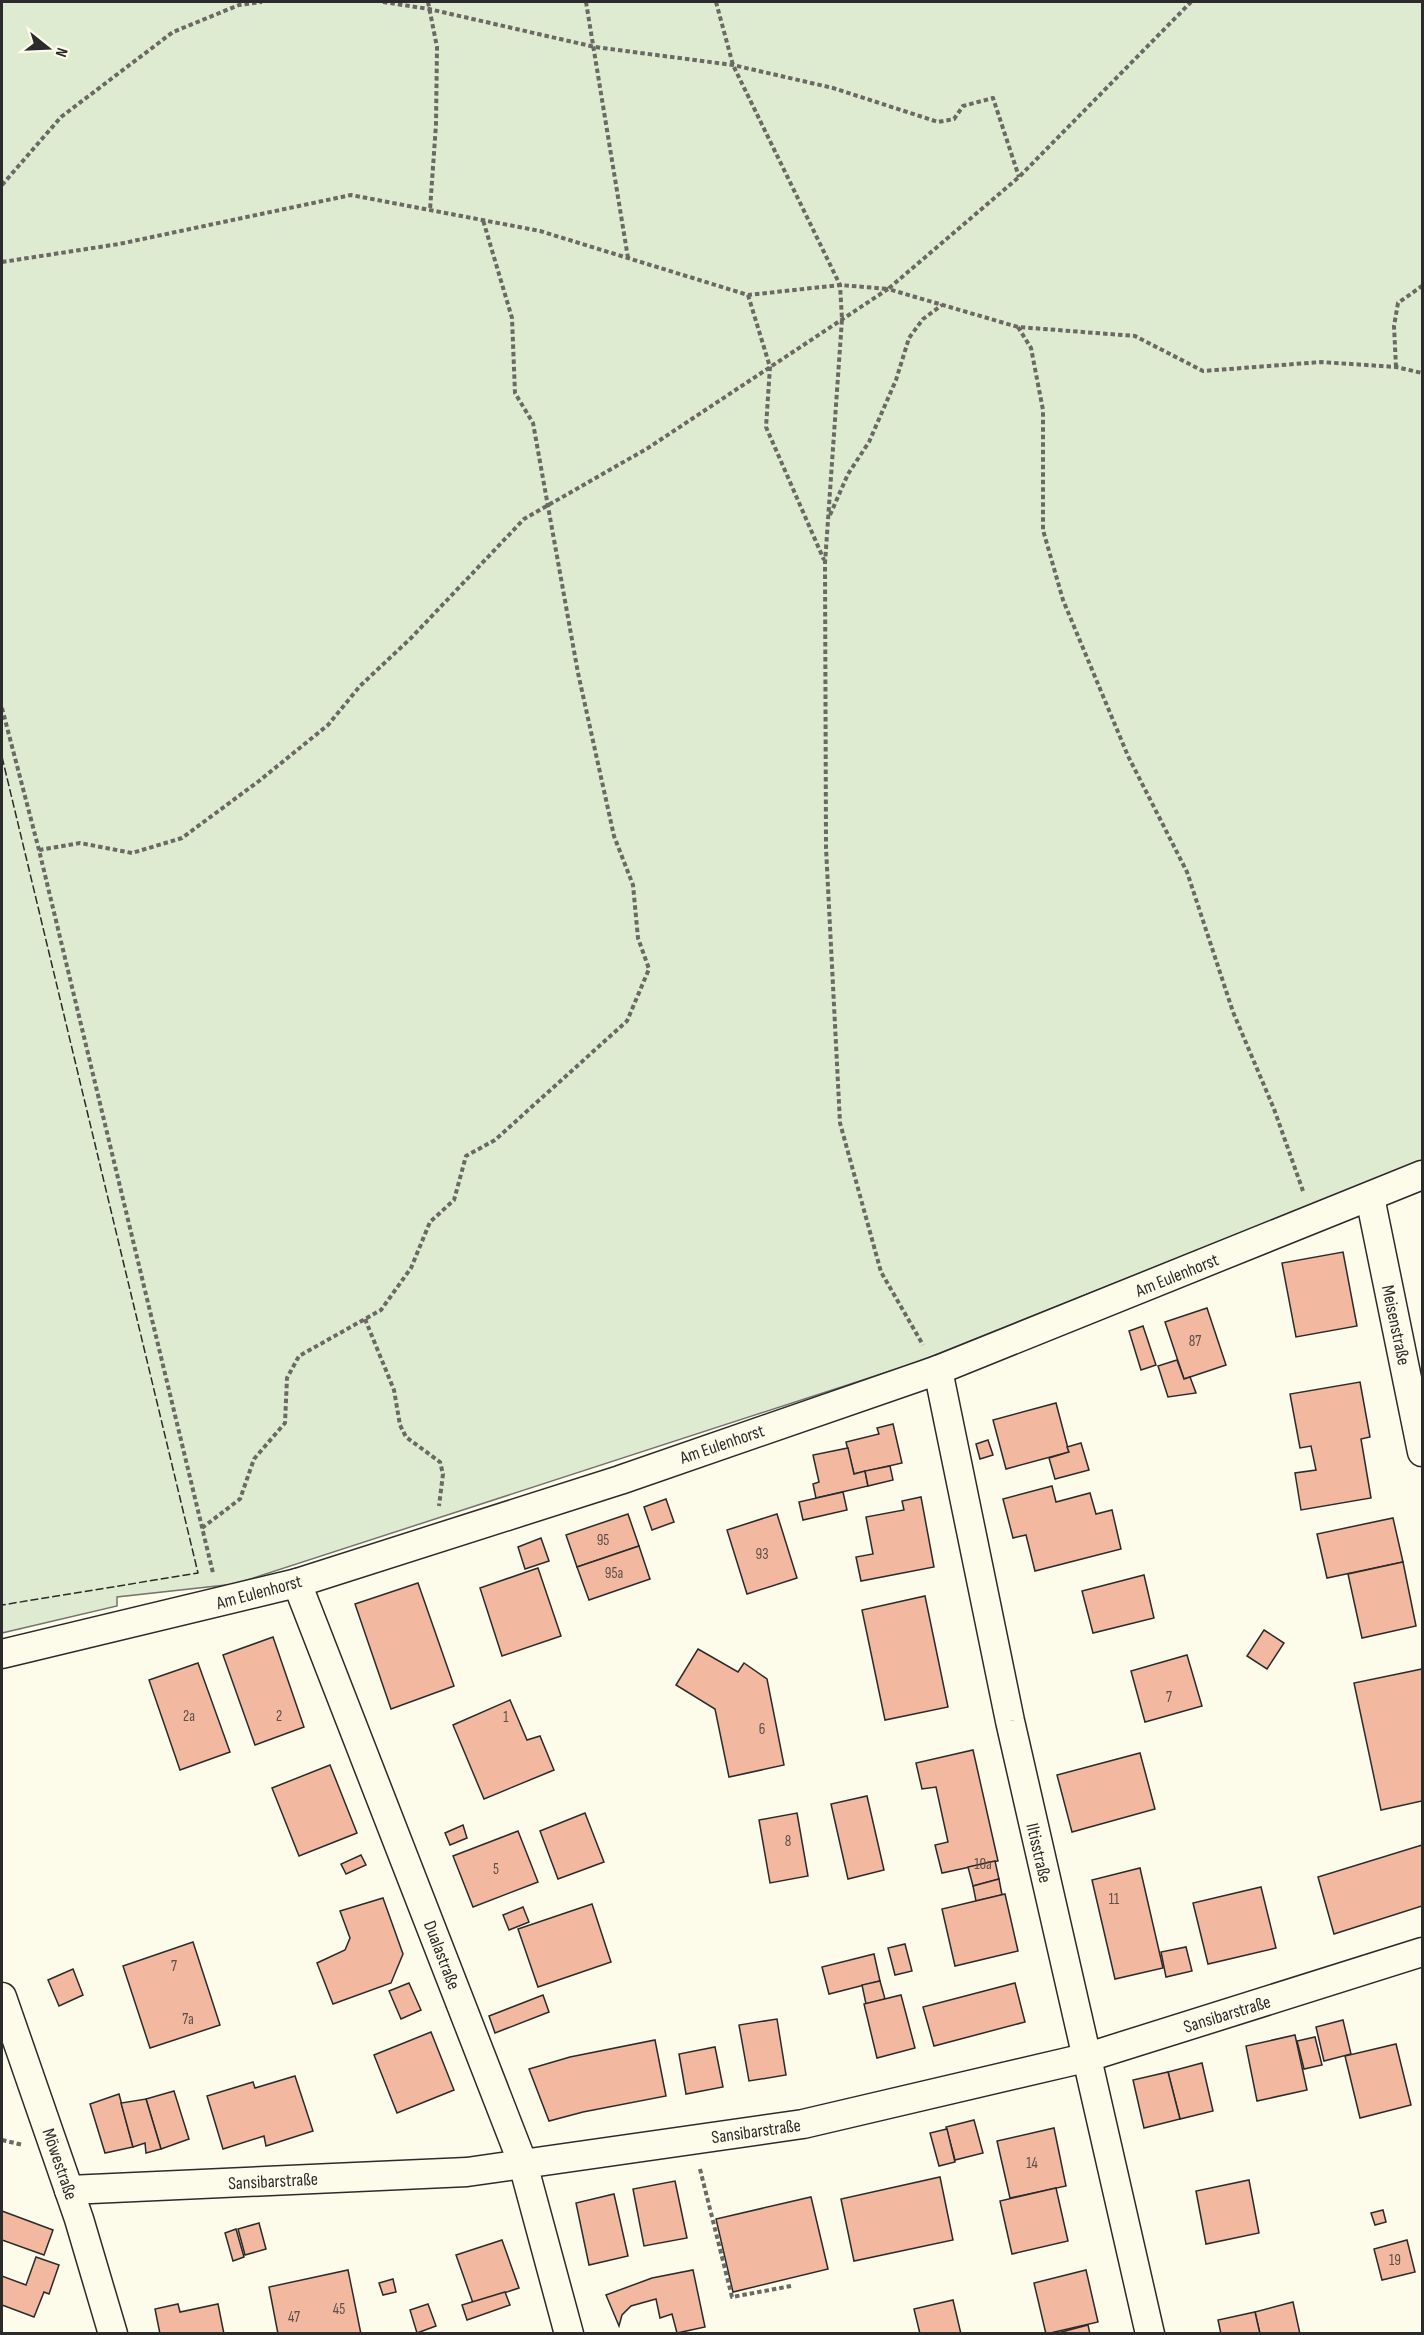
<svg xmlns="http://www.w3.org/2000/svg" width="1424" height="2335" viewBox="0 0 1424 2335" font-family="'Sofia Sans Condensed',sans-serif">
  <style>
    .green { fill: #deebd1; stroke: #74746e; stroke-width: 1.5 }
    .building { fill: #f2b8a0; stroke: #2b2b2b; stroke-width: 1.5 }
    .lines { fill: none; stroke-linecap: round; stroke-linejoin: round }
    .street-casing { stroke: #2b2b2b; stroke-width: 31 }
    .path { stroke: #6a6964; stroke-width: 4; stroke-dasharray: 4.5 3; stroke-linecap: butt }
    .street { stroke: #fdfbea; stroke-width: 28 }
    .fence { stroke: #2b2b2b; stroke-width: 1.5; stroke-dasharray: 8 3; stroke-linecap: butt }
    .labels { text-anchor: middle; stroke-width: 4.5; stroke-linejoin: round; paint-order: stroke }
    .number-label { font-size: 15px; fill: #5d4e48 }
    .street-label { font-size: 18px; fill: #2b2b2b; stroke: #fdfbea }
  </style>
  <rect width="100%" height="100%" fill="#fdfbea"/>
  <polygon class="green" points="2,2 1422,2 1422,1160 915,1363 235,1584 117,1597 117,1606 2,1633"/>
  <g class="building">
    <polygon points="1343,1252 1357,1326 1296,1337 1282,1263"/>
    <polygon points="1207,1308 1226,1365 1184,1379 1165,1322"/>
    <polygon points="1143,1326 1156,1365 1141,1370 1129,1331"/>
    <polygon points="1177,1360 1184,1379 1190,1377 1196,1393 1168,1397 1158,1366"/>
    <polygon points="1360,1382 1370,1437 1361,1439 1371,1498 1301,1510 1295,1473 1316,1470 1311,1446 1300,1448 1290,1394"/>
    <polygon points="1056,1403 1069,1452 1006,1469 993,1420"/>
    <polygon points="893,1424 902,1463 854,1474 846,1442 879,1434 877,1428"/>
    <polygon points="988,1440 993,1455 980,1459 976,1444"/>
    <polygon points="1081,1443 1089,1470 1055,1479 1049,1458 1069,1452 1067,1447"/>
    <polygon points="848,1448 854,1474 865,1471 868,1486 816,1498 813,1484 819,1482 813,1455"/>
    <polygon points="890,1466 893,1480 868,1486 865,1471"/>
    <polygon points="1052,1486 1056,1502 1090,1493 1096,1514 1112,1510 1121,1549 1035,1571 1026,1535 1013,1538 1003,1499"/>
    <polygon points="843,1492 847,1510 803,1520 799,1502"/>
    <polygon points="921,1497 934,1567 861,1581 856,1557 873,1554 866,1517 904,1510 902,1501"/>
    <polygon points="666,1499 674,1522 652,1530 644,1507"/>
    <polygon points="628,1514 639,1546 577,1567 566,1535"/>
    <polygon points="777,1514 797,1578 747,1594 727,1530"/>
    <polygon points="1393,1518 1403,1562 1327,1578 1317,1534"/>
    <polygon points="541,1538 549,1561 525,1569 518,1547"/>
    <polygon points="639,1546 650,1579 589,1600 577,1567"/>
    <polygon points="1403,1562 1416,1626 1362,1638 1348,1574"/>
    <polygon points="538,1568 561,1636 502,1656 480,1588"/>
    <polygon points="1144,1575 1154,1618 1093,1633 1082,1591"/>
    <polygon points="418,1583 454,1686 391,1709 355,1604"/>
    <polygon points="925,1596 948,1707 885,1720 862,1610"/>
    <polygon points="1264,1630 1284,1643 1267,1669 1247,1656"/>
    <polygon points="273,1637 304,1727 255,1745 223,1655"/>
    <polygon points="698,1649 738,1672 744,1663 767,1679 784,1765 729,1777 715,1709 676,1685"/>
    <polygon points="1187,1655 1202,1706 1145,1722 1131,1671"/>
    <polygon points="198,1663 230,1752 180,1770 149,1680"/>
    <polygon points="1422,1669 1422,1801 1381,1810 1354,1683"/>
    <polygon points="510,1700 527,1740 540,1736 554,1770 484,1799 453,1725"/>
    <polygon points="973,1750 998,1861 942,1873 935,1845 948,1842 936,1787 922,1789 916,1763"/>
    <polygon points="1140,1753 1155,1809 1072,1832 1057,1775"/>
    <polygon points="330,1765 357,1833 299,1856 272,1788"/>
    <polygon points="867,1796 884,1870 848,1879 831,1804"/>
    <polygon points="585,1813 604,1862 558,1879 540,1831"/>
    <polygon points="797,1813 808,1876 770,1883 759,1820"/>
    <polygon points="463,1825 467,1838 450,1845 445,1833"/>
    <polygon points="518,1831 538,1882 473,1907 453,1856"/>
    <polygon points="1422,1845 1422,1906 1334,1934 1318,1877"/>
    <polygon points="361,1855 366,1865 346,1874 341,1864"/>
    <polygon points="995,1861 999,1879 973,1886 968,1867"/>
    <polygon points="1140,1868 1163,1968 1115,1979 1092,1880"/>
    <polygon points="999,1879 1002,1895 976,1901 973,1886"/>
    <polygon points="1261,1887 1276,1948 1208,1964 1193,1903"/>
    <polygon points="1005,1894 1018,1951 955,1966 942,1909"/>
    <polygon points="383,1898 403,1954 391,1983 333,2004 317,1963 345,1950 350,1938 340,1911"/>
    <polygon points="592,1904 611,1962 538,1987 518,1929"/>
    <polygon points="523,1907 529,1922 509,1930 503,1915"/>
    <polygon points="193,1942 220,2025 150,2048 123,1966"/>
    <polygon points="905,1944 912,1971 895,1975 888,1948"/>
    <polygon points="1186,1947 1192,1971 1166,1977 1161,1952"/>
    <polygon points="874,1954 880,1981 829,1994 822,1967"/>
    <polygon points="73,1969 83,1995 59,2006 48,1980"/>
    <polygon points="880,1981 885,1999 866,2004 862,1985"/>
    <polygon points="409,1983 421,2010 401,2019 389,1991"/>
    <polygon points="1015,1983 1025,2022 934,2046 923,2007"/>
    <polygon points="543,1995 549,2012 495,2033 489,2016"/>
    <polygon points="901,1995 915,2048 877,2058 864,2004"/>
    <polygon points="777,2019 786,2075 749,2081 739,2025"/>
    <polygon points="1343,2020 1351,2054 1324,2061 1316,2027"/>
    <polygon points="431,2032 454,2090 397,2113 374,2055"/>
    <polygon points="1295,2035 1307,2090 1257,2101 1246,2046"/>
    <polygon points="1315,2037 1322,2065 1304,2069 1297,2041"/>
    <polygon points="655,2040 666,2096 583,2112 549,2121 529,2069 570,2057"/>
    <polygon points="1396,2044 1411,2105 1360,2118 1345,2056"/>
    <polygon points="715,2047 723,2087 686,2094 679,2054"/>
    <polygon points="1202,2063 1213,2111 1180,2119 1168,2072"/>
    <polygon points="1168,2072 1180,2119 1144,2128 1133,2080"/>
    <polygon points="295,2076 313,2131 266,2146 264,2136 223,2149 207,2096 253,2082 255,2088"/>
    <polygon points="174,2091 189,2139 161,2149 146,2099"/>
    <polygon points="119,2094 133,2147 105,2153 90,2104"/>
    <polygon points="146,2099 161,2149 146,2153 145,2143 133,2147 121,2103"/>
    <polygon points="974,2120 983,2153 955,2160 946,2127"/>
    <polygon points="1054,2128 1066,2186 1010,2198 997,2141"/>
    <polygon points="947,2129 955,2162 939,2166 930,2133"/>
    <polygon points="940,2177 953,2240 854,2261 841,2199"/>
    <polygon points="1249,2180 1259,2233 1206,2244 1196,2191"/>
    <polygon points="675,2181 687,2238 644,2246 633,2189"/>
    <polygon points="1056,2188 1068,2241 1012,2254 1000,2201"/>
    <polygon points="614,2194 628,2256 589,2265 576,2203"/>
    <polygon points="811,2197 828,2269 733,2292 716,2219"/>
    <polygon points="1383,2210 1386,2222 1375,2225 1371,2213"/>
    <polygon points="2,2211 53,2230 44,2255 2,2240"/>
    <polygon points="259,2223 266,2249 245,2255 238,2229"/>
    <polygon points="236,2229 244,2257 233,2261 225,2233"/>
    <polygon points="502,2240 519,2288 473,2303 456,2255"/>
    <polygon points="1407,2240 1415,2272 1382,2280 1374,2249"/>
    <polygon points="36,2257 59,2265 49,2294 44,2292 34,2317 2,2305 2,2276 26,2285"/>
    <polygon points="348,2270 361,2334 278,2334 269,2287"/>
    <polygon points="693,2270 705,2327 677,2333 672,2314 660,2318 656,2299 631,2306 622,2315 619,2326 606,2295 652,2278"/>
    <polygon points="1086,2270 1098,2322 1046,2334 1034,2283"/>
    <polygon points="393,2279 396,2292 383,2295 379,2283"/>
    <polygon points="505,2292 510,2305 467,2320 462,2305"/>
    <polygon points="953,2300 961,2334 920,2334 914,2309"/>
    <polygon points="1293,2302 1300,2334 1260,2334 1255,2312"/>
    <polygon points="178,2304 180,2312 218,2304 224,2334 160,2334 155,2309"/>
    <polygon points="428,2304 436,2326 417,2333 410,2310"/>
    <polygon points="1255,2312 1260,2334 1221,2334 1218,2320"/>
    <polygon points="1088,2325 1090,2334 1054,2334"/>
  </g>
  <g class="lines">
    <g class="street-casing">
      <g id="street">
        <polyline points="1370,1197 1422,1452"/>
        <polyline points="938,1370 1010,1721 1150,2334"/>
        <polyline points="297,1583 523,2164 569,2334"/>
        <polyline points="2,1654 297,1583 620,1480 938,1370 1422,1175"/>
        <polyline points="2,1997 79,2219 113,2334"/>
        <polyline points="69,2190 467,2172 803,2124 1085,2058 1422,1952"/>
      </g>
    </g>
    <g class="path">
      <polyline points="383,2 429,9 595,47 733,65 833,88 938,122 954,119 963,106 993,98 1019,177"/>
      <polyline points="428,2 437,47 436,124 430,210"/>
      <polyline points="586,2 628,258"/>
      <polyline points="716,2 733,65 840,285 842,319 825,563 826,848 840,1123 881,1272 923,1345"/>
      <polyline points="2,185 61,117 173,32 239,5 262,2"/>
      <polyline points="2,262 119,244 351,195 540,231 748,295 840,285 888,289 1019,177 1191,2"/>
      <polyline points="748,295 770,367 766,427 824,560"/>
      <polyline points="1018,327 1031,348 1043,410 1043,530 1063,600 1128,756 1187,872 1233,1012 1274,1109 1303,1191"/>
      <polyline points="1396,367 1394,326 1398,303 1422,286"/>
      <polyline points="830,515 848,474 869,442 896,380 909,338 923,319 942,305"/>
      <polyline points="2,708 39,850 213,1573"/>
      <polyline points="39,850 80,843 132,853 182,838 259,781 328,725 360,686 411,638 524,519 648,448 888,289 1018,327 1135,336 1203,371 1321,362 1396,367 1422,373"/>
      <polyline points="365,1319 394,1390 400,1425 406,1437 440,1462 443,1474 439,1506"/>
      <polyline points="202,1528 240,1499 254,1459 285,1423 287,1378 299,1356 381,1310 411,1268 430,1222 454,1200 466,1156 495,1140 627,1021 649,969 638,938 633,885 614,836 578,673 533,423 515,393 512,318 483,220"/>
      <polyline points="2,2140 23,2145"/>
      <polyline points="700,2169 732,2297 791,2286"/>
    </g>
    <use href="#street" class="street"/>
    <polyline class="fence" points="2,757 198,1573 2,1605"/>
  </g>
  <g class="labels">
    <g class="number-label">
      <text x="1195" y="1346">87</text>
      <text x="603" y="1545">95</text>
      <text x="762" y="1559">93</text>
      <text x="614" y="1578">95a</text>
      <text x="1169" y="1702">7</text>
      <text x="189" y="1721">2a</text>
      <text x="279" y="1721">2</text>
      <text x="506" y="1722">1</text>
      <text x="762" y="1734">6</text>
      <text x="788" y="1846">8</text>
      <text x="983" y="1869">10a</text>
      <text x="496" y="1874">5</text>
      <text x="1114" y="1904">11</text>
      <text x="174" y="1971">7</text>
      <text x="188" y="2024">7a</text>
      <text x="1032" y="2168">14</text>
      <text x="1395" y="2265">19</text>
      <text x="339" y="2314">45</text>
      <text x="294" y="2322">47</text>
    </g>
    <g class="street-label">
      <text transform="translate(1177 1275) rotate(-22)" y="6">Am Eulenhorst</text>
      <text transform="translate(1396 1325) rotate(78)" y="6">Meisenstraße</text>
      <text transform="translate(722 1444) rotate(-19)" y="6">Am Eulenhorst</text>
      <text transform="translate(259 1592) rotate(-15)" y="6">Am Eulenhorst</text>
      <text transform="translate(1039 1853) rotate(77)" y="6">Iltisstraße</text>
      <text transform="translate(442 1955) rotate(69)" y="6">Dualastraße</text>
      <text transform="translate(1227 2014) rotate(-17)" y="6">Sansibarstraße</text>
      <text transform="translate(756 2131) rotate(-8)" y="6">Sansibarstraße</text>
      <text transform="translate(60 2164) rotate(71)" y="6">Möwestraße</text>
      <text transform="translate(273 2181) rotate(-3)" y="6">Sansibarstraße</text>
    </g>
  </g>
  <rect width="1424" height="2335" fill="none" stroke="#2b2b2b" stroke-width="6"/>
  <g transform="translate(48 48) rotate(108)" stroke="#fdfbea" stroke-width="4.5" paint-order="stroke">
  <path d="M0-4.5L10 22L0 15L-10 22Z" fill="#2b2b2b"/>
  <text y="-9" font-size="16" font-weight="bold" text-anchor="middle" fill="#2b2b2b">N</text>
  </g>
</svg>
